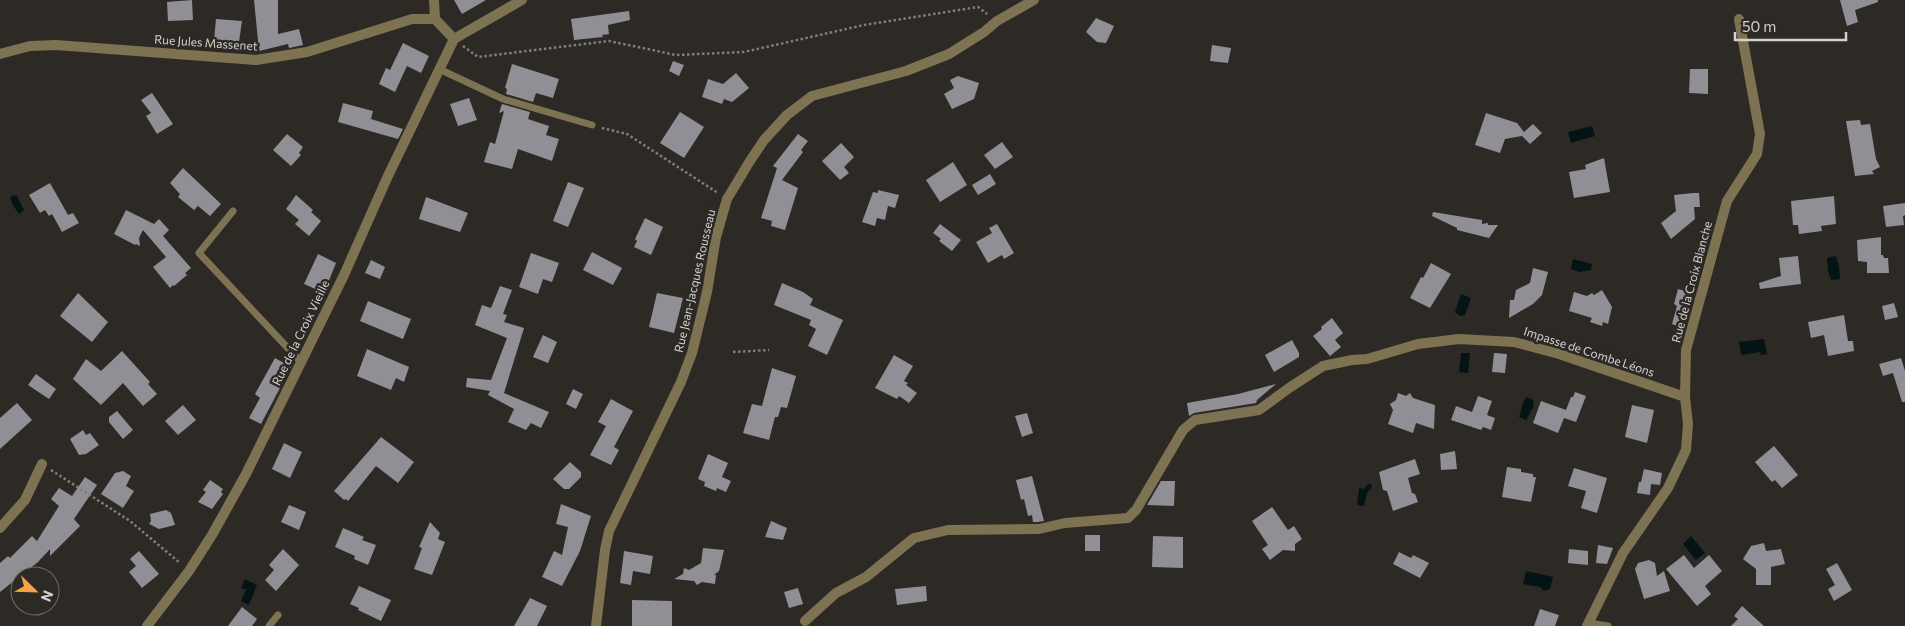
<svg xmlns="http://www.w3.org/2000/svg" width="1905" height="626" viewBox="0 0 1905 626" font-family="Commissioner,sans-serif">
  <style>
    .water { fill: #041414 }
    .building { fill: #908f96 }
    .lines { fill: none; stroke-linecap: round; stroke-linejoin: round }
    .path { stroke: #827f7b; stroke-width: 2.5; stroke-dasharray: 2.5 2.5; stroke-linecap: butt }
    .lane { stroke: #7d7352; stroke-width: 7 }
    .street { stroke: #7d7352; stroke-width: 10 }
    .labels { text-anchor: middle; stroke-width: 5; stroke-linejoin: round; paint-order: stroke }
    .street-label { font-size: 12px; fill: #d4d2cf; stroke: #2d2925 }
  </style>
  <rect width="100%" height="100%" fill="#2d2925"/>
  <g class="water">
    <polygon points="1592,126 1595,136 1571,143 1568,132"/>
    <polygon points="13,195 17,196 24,210 19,214 14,207 10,198"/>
    <polygon points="1836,256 1839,266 1840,279 1831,280 1828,271 1827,258"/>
    <polygon points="1573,259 1592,264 1591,270 1580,272 1571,269"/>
    <polygon points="1461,294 1471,298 1465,315 1460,316 1455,312"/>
    <polygon points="1764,339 1767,354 1761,355 1760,352 1741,355 1739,342"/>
    <polygon points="1461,353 1470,353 1468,373 1459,372"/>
    <polygon points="1526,397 1533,400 1534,406 1526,420 1519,417 1523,403"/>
    <polygon points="1368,484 1371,484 1372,487 1367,493 1364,506 1357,505 1359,488 1364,489"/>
    <polygon points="1691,536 1705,553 1696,560 1683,544"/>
    <polygon points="1526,571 1553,577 1550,589 1544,591 1540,587 1523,584"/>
    <polygon points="245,579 257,585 249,605 241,601 246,590 241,588"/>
  </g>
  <g class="building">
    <polygon points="192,0 193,20 168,21 167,2"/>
    <polygon points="254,0 278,0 278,34 299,29 303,45 289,48 288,44 259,51"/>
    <polygon points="454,0 486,0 462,14"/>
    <polygon points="1840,0 1878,0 1878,2 1855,10 1858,22 1847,26"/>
    <polygon points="629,11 630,20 608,25 609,34 602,35 603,37 574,40 571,19"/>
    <polygon points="1096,18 1114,26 1106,43 1097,42 1086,32"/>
    <polygon points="216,19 242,21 239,42 214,40"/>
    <polygon points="403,43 429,56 421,73 407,66 395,92 379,84 386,68 390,70"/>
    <polygon points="1212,45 1231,48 1228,63 1210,61"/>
    <polygon points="673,61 684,65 679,76 669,71"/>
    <polygon points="512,64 559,79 553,98 536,93 533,102 506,94 507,89 505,88"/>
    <polygon points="1690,69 1708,69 1708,94 1689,93"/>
    <polygon points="736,73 749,88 732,102 724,99 722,104 702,97 708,79 723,84"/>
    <polygon points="958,76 979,83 974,99 952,109 944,94 954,88 950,80"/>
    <polygon points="152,93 173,124 157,134 146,116 151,113 141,100"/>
    <polygon points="469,98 477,120 458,126 450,104"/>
    <polygon points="343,103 373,111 371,119 403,129 398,139 338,122"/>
    <polygon points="502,104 530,112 528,119 549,126 546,135 559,139 552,161 518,149 512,169 484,162 490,142 495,144 504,111 499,113"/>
    <polygon points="680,112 704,127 684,158 660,143"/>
    <polygon points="1486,113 1517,123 1524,132 1533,124 1542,133 1530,144 1522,136 1505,139 1500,153 1475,145"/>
    <polygon points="1860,120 1861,125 1870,124 1876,159 1880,167 1872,171 1874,174 1855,176 1846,121"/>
    <polygon points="287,134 303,147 299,153 301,155 291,166 273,150"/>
    <polygon points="798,134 808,141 801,150 803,152 782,180 798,188 785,230 771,226 772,221 761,218 777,168 773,166"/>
    <polygon points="1002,142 1013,157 995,169 984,155"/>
    <polygon points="841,143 854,157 844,167 849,173 840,180 822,161"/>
    <polygon points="1604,158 1610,192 1574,198 1569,172 1586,169 1585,165"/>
    <polygon points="953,162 967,185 940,202 926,180"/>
    <polygon points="183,168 221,204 210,216 198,206 194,210 178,197 180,194 170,183"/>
    <polygon points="990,174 996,184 978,195 972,185"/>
    <polygon points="568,182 584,188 568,227 553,221"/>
    <polygon points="50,183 68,215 73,213 79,223 62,232 52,214 49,216 45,210 40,213 29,195"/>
    <polygon points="878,190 899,195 895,208 888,206 885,220 877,218 875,226 862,222 873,192 878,193"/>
    <polygon points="1693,193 1699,193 1700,207 1694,207 1695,219 1671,239 1661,223 1676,211 1674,195"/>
    <polygon points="296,195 313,210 311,212 321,221 309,236 295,224 299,220 286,209"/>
    <polygon points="1834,196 1836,224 1821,226 1822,231 1799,234 1798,225 1793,225 1791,201"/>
    <polygon points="426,197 468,213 460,232 419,219"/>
    <polygon points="1905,203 1905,215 1903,216 1904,225 1886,227 1883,206"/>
    <polygon points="126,210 154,224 159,219 169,230 163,236 191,268 185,273 187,275 174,286 173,285 170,288 153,267 166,257 143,230 139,238 140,246 136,244 135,245 114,234"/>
    <polygon points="1433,212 1482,220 1482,224 1488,223 1488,225 1498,225 1489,238 1457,230 1457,228 1432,216"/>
    <polygon points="645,218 663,227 651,255 634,247 637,241 635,239"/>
    <polygon points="940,224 961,240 952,251 939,241 941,239 933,233"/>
    <polygon points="997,224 1014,253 1004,259 1002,255 988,263 976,242 992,233 989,228"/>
    <polygon points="1881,237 1881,255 1883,255 1884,258 1888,258 1889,273 1867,273 1867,262 1858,261 1857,240"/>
    <polygon points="592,252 622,268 613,285 583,270"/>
    <polygon points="531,253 559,263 552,282 543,279 538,294 519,287"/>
    <polygon points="318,254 336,263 324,293 304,284"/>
    <polygon points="1798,256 1801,284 1760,289 1759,283 1781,276 1779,258"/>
    <polygon points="371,260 385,267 380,279 365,273"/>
    <polygon points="1431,263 1451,274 1430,308 1410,298 1421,277 1423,278"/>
    <polygon points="1533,268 1548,272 1542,295 1533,304 1509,318 1510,300 1514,300 1516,290 1530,283"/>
    <polygon points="782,283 803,292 813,299 810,305 843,320 827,355 808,346 816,329 809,325 811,320 774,305"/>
    <polygon points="500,286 512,290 503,314 507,315 504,322 524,328 504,393 549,412 541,428 531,423 526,430 508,422 514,409 488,395 490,391 466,387 467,378 491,380 507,338 475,325 482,305 491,308"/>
    <polygon points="1678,289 1692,293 1683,328 1672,324 1677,306 1674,304"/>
    <polygon points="1602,290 1612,307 1608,324 1603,322 1602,326 1590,322 1592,318 1569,311 1574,292 1587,296 1592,293 1594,295"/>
    <polygon points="78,293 108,322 92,342 60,316"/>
    <polygon points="657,293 683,298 674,333 649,327"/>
    <polygon points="368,301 411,319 403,339 360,321"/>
    <polygon points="1894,303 1898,317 1885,320 1882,306"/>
    <polygon points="1844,315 1848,341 1853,341 1854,351 1828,356 1824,335 1811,338 1808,322"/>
    <polygon points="1332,318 1343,333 1335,340 1341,347 1330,356 1313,336 1322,329 1321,327"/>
    <polygon points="543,335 557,342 548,363 533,357"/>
    <polygon points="1292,340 1299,353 1299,357 1274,372 1265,355"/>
    <polygon points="367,349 409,367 404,382 396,378 391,390 357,376"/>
    <polygon points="122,351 150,382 148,384 157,394 143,406 123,383 101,405 73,379 86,359 101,371"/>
    <polygon points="1494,353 1507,354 1505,373 1492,372"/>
    <polygon points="894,355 913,366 904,381 908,383 906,385 917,393 909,403 899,396 897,399 875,388"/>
    <polygon points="275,358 291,367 261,424 249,418 260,398 255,394"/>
    <polygon points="1901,358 1905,371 1905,402 1902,402 1893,373 1883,376 1879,364"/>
    <polygon points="772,368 796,376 787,408 781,407 778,417 775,417 769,440 743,433 752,404 762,406"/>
    <polygon points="36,374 56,389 49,399 28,385"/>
    <polygon points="1276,384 1257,400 1256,403 1194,413 1189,416 1187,403 1238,394"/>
    <polygon points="573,389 583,394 576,409 566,404"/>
    <polygon points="1575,392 1586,396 1576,422 1564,418 1558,433 1533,423 1541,401 1566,410 1571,397 1573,397"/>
    <polygon points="1398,393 1406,396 1410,393 1413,398 1435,405 1434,429 1416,423 1413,433 1388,424 1393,410 1390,404 1396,400"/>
    <polygon points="1478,396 1492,401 1487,415 1495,418 1491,430 1483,427 1481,430 1451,420 1456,406 1472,412"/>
    <polygon points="611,399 633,411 614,447 619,450 611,465 590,455 606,426 598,422"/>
    <polygon points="17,403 32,420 0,449 0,418"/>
    <polygon points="183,405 196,420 178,435 165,421"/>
    <polygon points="1632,405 1654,410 1647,443 1625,437"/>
    <polygon points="117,411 133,430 123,439 109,422 109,417"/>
    <polygon points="1027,413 1033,433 1022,437 1015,416"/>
    <polygon points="83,430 86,435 90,433 99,445 86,454 79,455 70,439"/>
    <polygon points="381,437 414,462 398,483 376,466 348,501 346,499 344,500 334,491"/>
    <polygon points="284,443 302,452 290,478 272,469"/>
    <polygon points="1774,446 1798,475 1782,488 1775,480 1772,482 1755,462"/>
    <polygon points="1455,451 1457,469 1441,470 1440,454"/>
    <polygon points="708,454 728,463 722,477 731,481 726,492 717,488 716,491 704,486 705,482 698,479"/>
    <polygon points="1415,459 1420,474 1408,478 1412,493 1415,494 1418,502 1393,511 1387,491 1383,490 1379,472"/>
    <polygon points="570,462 581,472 581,477 569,489 564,489 553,479"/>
    <polygon points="1507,467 1521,469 1521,472 1533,474 1533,477 1536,477 1531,502 1502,497"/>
    <polygon points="1574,468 1607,478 1597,513 1581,508 1586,491 1568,486"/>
    <polygon points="1644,469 1662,473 1660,485 1651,484 1650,495 1637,493 1639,482 1641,482"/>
    <polygon points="123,471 131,476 126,486 134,491 123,508 101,494 115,473"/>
    <polygon points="1032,476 1044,521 1038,522 1033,522 1032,515 1028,516 1024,499 1021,500 1016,480"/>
    <polygon points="85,477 97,485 74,519 80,526 50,556 50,549 38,562 0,592 0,563 8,556 10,558 32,536 37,541 59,506 51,499 59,488 72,496"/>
    <polygon points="210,480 223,489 221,492 223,494 212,509 198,502 206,492 203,490"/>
    <polygon points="1161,481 1175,481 1174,506 1147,505"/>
    <polygon points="561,504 591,516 580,551 562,586 542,577 554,551 562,555 568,527 556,524"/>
    <polygon points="289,505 306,512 299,530 281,522"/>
    <polygon points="1272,507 1288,530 1294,526 1302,539 1295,544 1295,551 1283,550 1270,560 1262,549 1268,545 1252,521"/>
    <polygon points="166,510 171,513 175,525 159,529 149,524 151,521 150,514"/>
    <polygon points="771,521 787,528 783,540 765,537"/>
    <polygon points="430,522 440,533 438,539 445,542 432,575 414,569 422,548 419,547"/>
    <polygon points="343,528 364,537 362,540 376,545 368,565 354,559 355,556 335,547"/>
    <rect x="1085" y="535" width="15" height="16"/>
    <polygon points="1153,536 1183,537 1183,568 1152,567"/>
    <polygon points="1764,543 1766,551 1781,549 1785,564 1771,567 1771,585 1756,585 1756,569 1743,559 1751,546"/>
    <polygon points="1598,545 1613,548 1607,564 1596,563"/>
    <polygon points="703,548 724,550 719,571 714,575 716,575 715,584 702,582 697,585 694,581 674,579 683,574 684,568 689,570 701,563"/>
    <polygon points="283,549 299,565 276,591 265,580 274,570 269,565"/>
    <polygon points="1569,549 1588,551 1588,565 1568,563"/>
    <polygon points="139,551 159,574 142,588 129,572 136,566 130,559"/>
    <polygon points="624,551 653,556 650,574 633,571 631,585 620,583"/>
    <polygon points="1399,552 1411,558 1413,555 1429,563 1420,578 1393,564"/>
    <polygon points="1684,555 1694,568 1709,555 1722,571 1705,586 1711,594 1697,606 1666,569"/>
    <polygon points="1649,560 1655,563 1657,576 1664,571 1670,591 1644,599 1635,569 1638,563"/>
    <polygon points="1837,563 1852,590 1834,601 1828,589 1835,585 1826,569"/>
    <polygon points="359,586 391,600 381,621 358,610 359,608 350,604"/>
    <polygon points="926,586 927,601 897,605 895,589"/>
    <polygon points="798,588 803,604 789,608 784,592"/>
    <polygon points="530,598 547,606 537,626 514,626"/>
    <polygon points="632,600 672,601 672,626 632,626"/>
    <polygon points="1742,606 1764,626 1731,626 1738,619 1734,616"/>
    <polygon points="242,607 257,619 252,626 228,626"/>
    <polygon points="1540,609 1559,615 1555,626 1534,626"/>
  </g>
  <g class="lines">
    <g class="path">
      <polyline points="463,46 478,57 609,41 676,55 744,52 864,25 978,7 987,14"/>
      <polyline points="602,128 627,134 718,193"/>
      <polyline points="733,352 769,350"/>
      <polyline points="51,470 130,521 180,563"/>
    </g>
    <g class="lane">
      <polyline points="439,69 503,99 592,125"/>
      <polyline points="233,211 199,253 300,361"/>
      <polyline points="1588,623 1608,626"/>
      <polyline points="269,626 278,615"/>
    </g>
    <g class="street">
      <polyline points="434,0 435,19 454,39"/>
      <polyline points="454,39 522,0"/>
      <polyline points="0,54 30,46 56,45 256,60 307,52 412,19 435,19"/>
      <polyline points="0,528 25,500 42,464"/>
      <polyline points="805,621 836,593 866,577 914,538 948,530 1039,529 1065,523 1128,518 1136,510 1183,430 1195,420 1259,410 1289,388 1323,366 1352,360 1367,359 1418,344 1459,339 1514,342 1559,354 1685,397"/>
      <polyline points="147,626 189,571 212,535 246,474 344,275 387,178 454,39"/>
      <polyline points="596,626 605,550 609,531 681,382 692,353 707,292 716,237 727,199 750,161 764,140 787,115 812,96 906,71 949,54 984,32 997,21 1034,0"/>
      <polyline points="1587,626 1623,553 1668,488 1686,450 1688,424 1685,397 1686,350 1727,201 1757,154 1760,134 1739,19"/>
    </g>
  </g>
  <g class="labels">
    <g class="street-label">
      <text transform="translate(206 43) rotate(4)" y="4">Rue Jules Massenet</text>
      <text transform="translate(695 281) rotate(-77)" y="4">Rue Jean-Jacques Rousseau</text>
      <text transform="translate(1692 282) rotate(-75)" y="4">Rue de la Croix Blanche</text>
      <text transform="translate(301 333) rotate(-64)" y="4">Rue de la Croix Vieille</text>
      <text transform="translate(1589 352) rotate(18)" y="4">Impasse de Combe Léons</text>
    </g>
  </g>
  <g transform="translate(35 591) rotate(113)"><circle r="24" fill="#2d2925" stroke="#706d69"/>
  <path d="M0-4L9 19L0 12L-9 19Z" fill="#f6a247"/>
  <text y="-8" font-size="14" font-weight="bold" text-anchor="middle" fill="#d4d2cf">N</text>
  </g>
  <path d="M1735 32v8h111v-8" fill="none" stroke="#d4d2cf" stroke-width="2.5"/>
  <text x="1742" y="32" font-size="15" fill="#d4d2cf" stroke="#2d2925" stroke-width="4" paint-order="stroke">50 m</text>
</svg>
